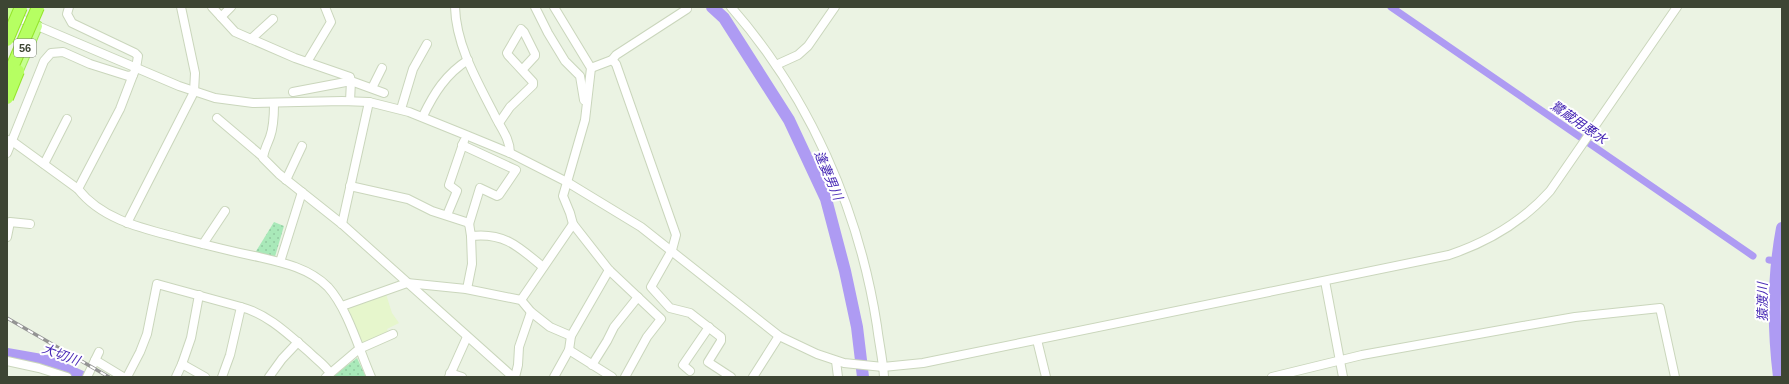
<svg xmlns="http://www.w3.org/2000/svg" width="1789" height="384" viewBox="0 0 1789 384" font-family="Helvetica,'Noto Sans JP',sans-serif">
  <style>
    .commercial { fill: #e6f6cc }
    .green { fill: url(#green-dots) }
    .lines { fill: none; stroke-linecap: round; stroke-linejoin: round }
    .canal { stroke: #ae9bf3; stroke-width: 7 }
    .river { stroke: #ae9bf3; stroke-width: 12 }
    .minor-casing { stroke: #cad6bc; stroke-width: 10 }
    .major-casing { stroke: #a2e95b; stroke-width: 12 }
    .minor { stroke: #fff; stroke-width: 8 }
    .major { stroke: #c6ff90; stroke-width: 10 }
    .rail-casing { stroke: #949494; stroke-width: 3.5 }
    .rail { stroke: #fff; stroke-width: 2; stroke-dasharray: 6; stroke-linecap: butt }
    .highway-bridge-casing { stroke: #94e52b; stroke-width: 14; stroke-linecap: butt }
    .highway-bridge { stroke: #b6ff62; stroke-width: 12 }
    .labels { text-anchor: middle; stroke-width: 4; stroke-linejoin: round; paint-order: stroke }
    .shield { fill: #fff; stroke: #777d70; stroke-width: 1 }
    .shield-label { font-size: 11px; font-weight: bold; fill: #3d4533 }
    .water-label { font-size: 13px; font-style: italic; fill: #4728b5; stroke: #fff }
  </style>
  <defs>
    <pattern id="green-dots" width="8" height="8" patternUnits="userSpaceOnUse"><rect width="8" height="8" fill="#a9e9b9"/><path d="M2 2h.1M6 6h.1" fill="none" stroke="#92c9a0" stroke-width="1.8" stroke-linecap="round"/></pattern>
  </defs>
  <rect width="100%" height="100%" fill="#ebf3e3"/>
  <polygon class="commercial" points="386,294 392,313 399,323 387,329 389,334 360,347 345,308"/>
  <g class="green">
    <polygon points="274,222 284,226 274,260 253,256"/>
    <polygon points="357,358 366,377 333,377 336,374"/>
  </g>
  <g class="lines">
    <g class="canal">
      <polyline points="1391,7 1753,256"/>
      <polyline points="1769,260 1778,261"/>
    </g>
    <g class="river">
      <polyline points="712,7 724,18 789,120 826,199 845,271 857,327 863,377"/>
      <polyline points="7,354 47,361 82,377"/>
      <path d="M1779,377C1773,328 1773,276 1782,228"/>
    </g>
    <g class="minor-casing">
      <g id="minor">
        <polyline points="212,7 235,32 295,58 350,77 351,81 384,93"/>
        <path d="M455,7C456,45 477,81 494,114C500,127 510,138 510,153"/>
        <polyline points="535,7 548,33 565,61 580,76 584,100"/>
        <polyline points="554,7 591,68 585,120 563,196 570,213 573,224 609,270 661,319 647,337 625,377"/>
        <path d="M731,7C809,96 859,209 877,326C879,343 883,360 884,377"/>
        <path d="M14,16L179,86L215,98L253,103L342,101L369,102L409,112L466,135L510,153L567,182L641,227L779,336L817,354L844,363L883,367L923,363L1449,255C1488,242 1522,222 1550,191L1677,7"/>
        <polyline points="221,17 231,7"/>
        <polyline points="251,39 273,19"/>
        <polyline points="612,60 616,55 687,9"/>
        <polyline points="307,62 331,22 325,7"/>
        <polyline points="776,65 798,55 808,46 835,7"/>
        <polyline points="591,68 612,60 616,64 676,235 672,250 651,287 670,308 690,313 721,337 721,341 708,362 731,377"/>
        <polyline points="372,88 382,68"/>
        <polyline points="293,92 351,81 350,101"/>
        <path d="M274,104C274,114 274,126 270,137C267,145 264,150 263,158L279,174L342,224L513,377"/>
        <polyline points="401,109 413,69 427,44"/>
        <path d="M423,116C434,93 446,74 468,60"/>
        <polyline points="217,118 263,157"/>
        <polyline points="499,123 510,107 533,85 533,82 508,55 507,53 521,29 524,32 535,54 535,56 522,70"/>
        <path d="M7,140L12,141L78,189C103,221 146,229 183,239C206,245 230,251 254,256C280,262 308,267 328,287C348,309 359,350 371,377"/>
        <polyline points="462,145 516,170 499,195 497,196 480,188 469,224"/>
        <polyline points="7,153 44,61 51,53 63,52 90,64 128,76 133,75 136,68 138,56 135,53 72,23 67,14 69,7"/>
        <polyline points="44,164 67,119"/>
        <polyline points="286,180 302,146"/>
        <path d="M350,186L408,199L432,211L469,223L471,236C504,232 519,247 543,267"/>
        <polyline points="78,189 120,109 133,75"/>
        <polyline points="447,215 457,191 449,185 464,141"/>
        <polyline points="127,223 194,92 195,73 181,7"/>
        <polyline points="342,224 369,102"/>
        <polyline points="7,237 10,222 30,224"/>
        <polyline points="203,244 225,211"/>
        <polyline points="280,262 302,192"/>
        <polyline points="1325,281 1343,377"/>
        <polyline points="467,289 472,264 471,236"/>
        <polyline points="521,300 573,224"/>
        <polyline points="342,306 407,283 466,289 521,300 531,312 550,327 571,336"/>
        <polyline points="1037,340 1046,377"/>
        <polyline points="569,350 612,377"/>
        <polyline points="95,360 123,377"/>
        <polyline points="7,361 39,368 67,377"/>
        <polyline points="836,361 838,377"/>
        <polyline points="182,364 191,338 199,295"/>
        <polyline points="592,365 607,341 614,327 638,297"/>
        <polyline points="690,371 683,365 709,327"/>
        <polyline points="450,373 462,377"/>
        <polyline points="87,377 99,352"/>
        <polyline points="127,377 140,352 147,334 157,284 241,307"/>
        <polyline points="176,377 182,364 205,377"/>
        <path d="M222,377L230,355L241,307C268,314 289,335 310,353C317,360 325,365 330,373"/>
        <polyline points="269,377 282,359 298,342"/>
        <polyline points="326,377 359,349 393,334"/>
        <polyline points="449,377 467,337"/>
        <polyline points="515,377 518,365 519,347 531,312"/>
        <polyline points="554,377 569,350 571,336 609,270"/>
        <polyline points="753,377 779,336"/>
        <polyline points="1272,377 1362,355 1523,326 1575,317 1660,308 1675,377"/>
      </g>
    </g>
    <g class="major-casing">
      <g id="major">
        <polyline points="7,16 11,7"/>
        <polyline points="15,77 37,26"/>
      </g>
    </g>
    <use href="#minor" class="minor"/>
    <use href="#major" class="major"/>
    <g class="rail-casing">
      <polyline id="rail" points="7,318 109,377"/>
    </g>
    <use href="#rail" class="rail"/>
    <g class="highway-bridge-casing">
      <g id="highway-bridge">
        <polyline points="7,40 21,7"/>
        <polyline points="7,79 38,7"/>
        <polyline points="7,98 18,71"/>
      </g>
    </g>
    <use href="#highway-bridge" class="highway-bridge"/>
  </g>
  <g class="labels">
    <rect class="shield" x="14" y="39" width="22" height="18" rx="3"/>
    <g class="shield-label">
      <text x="25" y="52">56</text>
    </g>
    <g class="water-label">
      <text transform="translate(1579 122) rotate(35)" y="5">鷺蔵用悪水</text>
      <text transform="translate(829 175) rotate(67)" y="5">逢妻男川</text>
      <text transform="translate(1762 302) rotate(-90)" y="5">猿渡川</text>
      <text transform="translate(61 354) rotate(20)" y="5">大切川</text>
    </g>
  </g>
  <rect width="1789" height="384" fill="none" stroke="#3d4533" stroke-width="16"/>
</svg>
